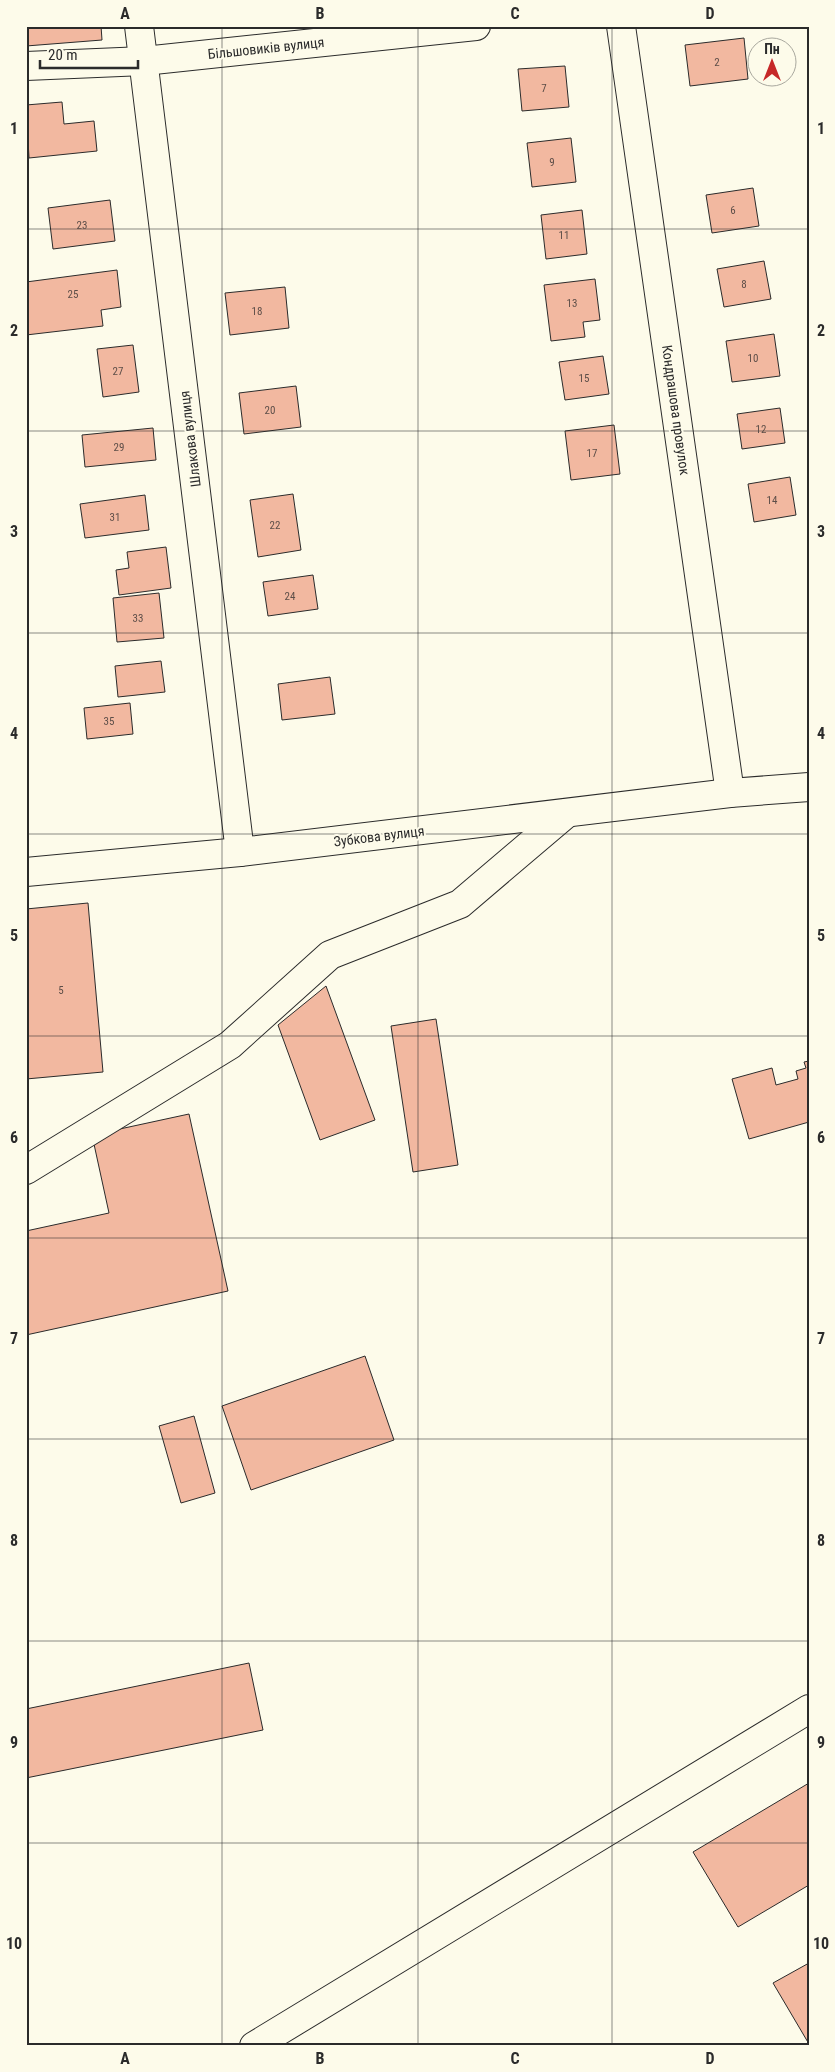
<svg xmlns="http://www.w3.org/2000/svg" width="835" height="2072" viewBox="0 0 835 2072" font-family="'Roboto Condensed',sans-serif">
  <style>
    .building { fill: #f2b8a0; stroke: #2b2b2b }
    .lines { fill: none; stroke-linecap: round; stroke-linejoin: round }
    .minor-casing { stroke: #2b2b2b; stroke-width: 30 }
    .minor { stroke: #fdfbea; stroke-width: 28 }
    .grid { fill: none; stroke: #2b2b2b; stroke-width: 1; stroke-opacity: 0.55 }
    .labels { text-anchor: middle; stroke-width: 4; stroke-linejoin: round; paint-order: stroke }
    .number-label { font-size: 11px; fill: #5d4e48 }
    .street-label { font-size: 14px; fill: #2b2b2b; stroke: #fdfbea }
    .neatline { fill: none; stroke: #2b2b2b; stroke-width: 2 }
    .grid-label { font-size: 16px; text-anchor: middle; font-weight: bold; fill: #2b2b2b }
  </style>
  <rect width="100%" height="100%" fill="#fdfbea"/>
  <g class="building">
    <polygon points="26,26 101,26 102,40 26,46"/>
    <polygon points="744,38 748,79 690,86 685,45"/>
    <polygon points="565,66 569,107 522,111 518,69"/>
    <polygon points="62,102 64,124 94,121 97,151 29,158 26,105"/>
    <polygon points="571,138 576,182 532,187 527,143"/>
    <polygon points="753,188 759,226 712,233 706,195"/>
    <polygon points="110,200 115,241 53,249 48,208"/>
    <polygon points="582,210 587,254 546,259 541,215"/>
    <polygon points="764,261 771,299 724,307 717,269"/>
    <polygon points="117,270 121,307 101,310 103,326 26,335 26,282"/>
    <polygon points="595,279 600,320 583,322 585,337 551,341 544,285"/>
    <polygon points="285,287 289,328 230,335 225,293"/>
    <polygon points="774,334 780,376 732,382 726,341"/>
    <polygon points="133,345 139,392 103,397 97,349"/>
    <polygon points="603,356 609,394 565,400 559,362"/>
    <polygon points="296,386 301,427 244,434 239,393"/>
    <polygon points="780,408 785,443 742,449 737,414"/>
    <polygon points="614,425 620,474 571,480 565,431"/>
    <polygon points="153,428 156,460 85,467 82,435"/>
    <polygon points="790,477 796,515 754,522 748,484"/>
    <polygon points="293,494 301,550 258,557 250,500"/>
    <polygon points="145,495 149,530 85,538 80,504"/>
    <polygon points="166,547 171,588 119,595 116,570 129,568 127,552"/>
    <polygon points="313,575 318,609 268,616 263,582"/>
    <polygon points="159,593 164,638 117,642 113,598"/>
    <polygon points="161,661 165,692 118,697 115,666"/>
    <polygon points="330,677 335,714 282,720 278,684"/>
    <polygon points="130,703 133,734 87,739 84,708"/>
    <polygon points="88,903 103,1072 26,1079 26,909"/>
    <polygon points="326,986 375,1120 320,1140 278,1025"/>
    <polygon points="436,1019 458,1165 413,1172 391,1026"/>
    <polygon points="809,1061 809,1122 749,1139 732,1079 772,1068 776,1085 798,1079 796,1071 806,1068 804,1062"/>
    <polygon points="189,1114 228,1291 26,1335 26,1231 109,1213 92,1135"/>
    <polygon points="365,1356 394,1440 251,1490 222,1406"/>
    <polygon points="194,1416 215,1493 181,1503 159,1426"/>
    <polygon points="249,1663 263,1730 26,1778 26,1709"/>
    <polygon points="809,1783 809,1885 738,1927 693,1852"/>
    <polygon points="809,1963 809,2044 773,1983"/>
  </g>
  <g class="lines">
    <g class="minor-casing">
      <g id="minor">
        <polyline points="139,26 240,852"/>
        <polyline points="621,26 730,793"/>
        <polyline points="26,66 144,61 476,26"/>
        <polyline points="26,872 240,852 730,793 809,787"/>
        <polyline points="26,1170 230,1045 330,955 460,904 567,813"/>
        <polyline points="254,2046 809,1709"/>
      </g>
    </g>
    <use href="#minor" class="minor"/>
  </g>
  <path class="grid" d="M222,26V2046M418,26V2046M612,26V2046M26,229H809M26,431H809M26,633H809M26,834H809M26,1036H809M26,1238H809M26,1439H809M26,1641H809M26,1843H809"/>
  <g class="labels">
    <g class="number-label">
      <text x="717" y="66">2</text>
      <text x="544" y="92">7</text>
      <text x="552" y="166">9</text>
      <text x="733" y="214">6</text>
      <text x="82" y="229">23</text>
      <text x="564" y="239">11</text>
      <text x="744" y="288">8</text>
      <text x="73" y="298">25</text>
      <text x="572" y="307">13</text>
      <text x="257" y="315">18</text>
      <text x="753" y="362">10</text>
      <text x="118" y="375">27</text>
      <text x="584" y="382">15</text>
      <text x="270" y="414">20</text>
      <text x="761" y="433">12</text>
      <text x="119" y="451">29</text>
      <text x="592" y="457">17</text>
      <text x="772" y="504">14</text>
      <text x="115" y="521">31</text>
      <text x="275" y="529">22</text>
      <text x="290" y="600">24</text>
      <text x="138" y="622">33</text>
      <text x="109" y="725">35</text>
      <text x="61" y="994">5</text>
    </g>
    <g class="street-label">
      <text transform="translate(266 48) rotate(-6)" y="5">Більшовиків вулиця</text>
      <text transform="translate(676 410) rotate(82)" y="5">Кондрашова провулок</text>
      <text transform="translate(190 439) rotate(-97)" y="5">Шлакова вулиця</text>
      <text transform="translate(379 836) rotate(-7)" y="5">Зубкова вулиця</text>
    </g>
  </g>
  <rect width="835" height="2072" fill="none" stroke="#fdfbea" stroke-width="55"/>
  <g transform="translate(772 62)"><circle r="24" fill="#fdfbea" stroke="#a9a89e"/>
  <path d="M0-4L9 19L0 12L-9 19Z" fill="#c62828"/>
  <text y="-8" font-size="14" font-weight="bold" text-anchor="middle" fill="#2b2b2b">Пн</text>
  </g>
  <path d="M40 60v8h98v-8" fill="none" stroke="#2b2b2b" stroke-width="2.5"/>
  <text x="48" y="60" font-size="15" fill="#2b2b2b" stroke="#fdfbea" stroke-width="4" paint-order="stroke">20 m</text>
  <rect x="28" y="28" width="780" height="2016" class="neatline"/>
  <g class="grid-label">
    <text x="125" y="19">A</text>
    <text x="320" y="19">B</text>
    <text x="515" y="19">C</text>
    <text x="710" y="19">D</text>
    <text x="14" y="134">1</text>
    <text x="821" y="134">1</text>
    <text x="14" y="336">2</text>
    <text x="821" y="336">2</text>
    <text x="14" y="537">3</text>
    <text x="821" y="537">3</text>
    <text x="14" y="739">4</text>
    <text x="821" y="739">4</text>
    <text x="14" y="941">5</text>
    <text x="821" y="941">5</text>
    <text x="14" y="1143">6</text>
    <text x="821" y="1143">6</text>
    <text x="14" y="1344">7</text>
    <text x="821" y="1344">7</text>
    <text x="14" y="1546">8</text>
    <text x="821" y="1546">8</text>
    <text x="14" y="1748">9</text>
    <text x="821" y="1748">9</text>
    <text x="14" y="1949">10</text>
    <text x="821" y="1949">10</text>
    <text x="125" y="2064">A</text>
    <text x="320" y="2064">B</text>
    <text x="515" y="2064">C</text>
    <text x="710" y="2064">D</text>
  </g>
</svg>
